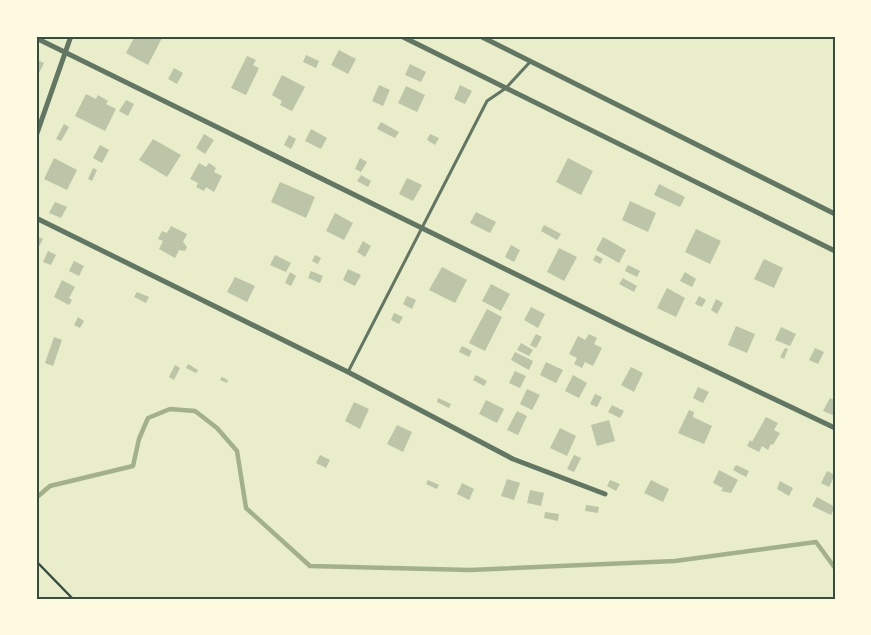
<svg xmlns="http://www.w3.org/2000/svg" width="871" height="635" viewBox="0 0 871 635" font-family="Roboto,sans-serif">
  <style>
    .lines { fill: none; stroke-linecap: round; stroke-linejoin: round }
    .stream { stroke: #a3b18a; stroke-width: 4.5 }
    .building { fill: #bcc5a7 }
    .path { stroke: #344e41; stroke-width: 2.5 }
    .service { stroke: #617663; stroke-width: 3 }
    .minor { stroke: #617663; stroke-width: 5 }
    .neatline { fill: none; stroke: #344e41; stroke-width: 2 }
  </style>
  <rect width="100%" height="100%" fill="#e9edc9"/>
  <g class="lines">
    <polyline class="stream" points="36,498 50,486 133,466 139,439 148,418 170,409 195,411 217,428 237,451 246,508 310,566 470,570 675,561 816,542 835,568"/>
  </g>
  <g class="building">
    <polygon points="135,36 162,38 148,65 126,53"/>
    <polygon points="339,50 356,59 348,74 331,65"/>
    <polygon points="306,55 319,61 316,68 303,62"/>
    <polygon points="247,56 256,60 253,65 259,68 246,95 231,88"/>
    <polygon points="36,59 44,63 36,79"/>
    <polygon points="410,64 426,72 421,82 405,75"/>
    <polygon points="174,68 183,73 177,84 168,79"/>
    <polygon points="282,75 305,87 292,111 280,105 282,101 272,95"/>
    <polygon points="379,85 390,90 383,106 372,101"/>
    <polygon points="460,85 472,91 465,104 454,99"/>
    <polygon points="406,86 425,95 417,112 398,103"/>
    <polygon points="86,94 96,99 98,95 108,101 106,104 116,109 105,131 75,116"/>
    <polygon points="126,100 134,104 128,116 119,111"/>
    <polygon points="381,122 399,132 395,138 377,129"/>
    <polygon points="64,124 69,127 61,141 56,139"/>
    <polygon points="311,129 327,138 321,149 305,141"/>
    <polygon points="204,134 214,140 205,154 196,148"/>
    <polygon points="430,134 439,138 435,145 427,140"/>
    <polygon points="289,135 296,139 291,149 284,145"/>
    <polygon points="153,139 181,155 167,177 139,160"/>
    <polygon points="100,145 109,150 102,163 93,158"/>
    <polygon points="54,158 77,170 67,190 44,179"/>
    <polygon points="360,158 367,162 361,172 355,169"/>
    <polygon points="568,158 593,171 581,195 556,182"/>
    <polygon points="199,163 206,167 209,163 216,168 214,172 222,176 214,192 206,187 204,191 196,187 198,183 190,179"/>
    <polygon points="93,168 97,170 92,181 88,179"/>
    <polygon points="361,175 371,181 368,187 357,181"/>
    <polygon points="407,178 422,185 413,201 399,194"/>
    <polygon points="280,182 315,197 306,218 271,202"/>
    <polygon points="659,184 685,197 680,207 654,195"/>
    <polygon points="630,201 656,213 648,232 622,220"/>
    <polygon points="55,202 67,207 61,218 49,213"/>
    <polygon points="476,212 496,222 490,233 470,223"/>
    <polygon points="335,213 353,223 344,240 326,231"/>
    <polygon points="544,225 561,234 557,240 541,231"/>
    <polygon points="171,226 187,234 183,242 187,247 185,251 179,250 175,258 159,249 163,241 158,239 162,231 167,233"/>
    <polygon points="696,229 721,241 710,264 685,252"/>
    <polygon points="36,236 43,239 36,252"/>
    <polygon points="603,237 626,250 619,263 596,250"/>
    <polygon points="363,241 371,246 365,257 357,252"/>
    <polygon points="511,245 520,250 514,262 505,257"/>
    <polygon points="559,248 577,257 564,281 547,272"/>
    <polygon points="48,251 56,255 51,265 43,262"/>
    <polygon points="275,255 291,263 286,272 270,265"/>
    <polygon points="315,255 321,258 318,264 312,261"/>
    <polygon points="596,255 603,259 600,264 593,260"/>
    <polygon points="764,259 783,268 774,288 754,279"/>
    <polygon points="74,261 84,266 79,276 69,271"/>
    <polygon points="628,265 640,271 637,277 625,271"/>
    <polygon points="442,267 467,280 455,303 429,290"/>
    <polygon points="348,269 361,275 355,286 343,280"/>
    <polygon points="311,271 323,276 320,283 308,278"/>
    <polygon points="290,272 296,276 291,286 285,283"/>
    <polygon points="685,272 696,279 692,287 680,281"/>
    <polygon points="235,277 255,286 247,302 227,292"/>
    <polygon points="623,278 637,286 634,292 619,284"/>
    <polygon points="62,280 75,287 69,298 72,300 69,305 54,297"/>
    <polygon points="491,284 510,294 501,311 482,301"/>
    <polygon points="667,288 685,298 676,317 657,308"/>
    <polygon points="137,292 149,297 146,303 134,297"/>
    <polygon points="407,296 416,300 412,309 403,304"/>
    <polygon points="699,296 706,300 702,307 695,304"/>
    <polygon points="716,299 723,303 717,314 711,310"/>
    <polygon points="531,307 545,314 538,328 524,320"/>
    <polygon points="487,309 502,317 485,351 469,343"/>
    <polygon points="394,313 403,317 399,324 391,320"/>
    <polygon points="78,317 84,321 80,328 74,325"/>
    <polygon points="736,326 755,334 747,353 728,345"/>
    <polygon points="781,327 796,334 790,346 775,340"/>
    <polygon points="536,334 542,337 536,348 530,345"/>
    <polygon points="589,334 597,338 594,344 602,348 593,366 585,362 582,368 574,364 577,358 569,354 578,336 585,340"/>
    <polygon points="54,337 62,340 53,366 45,363"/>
    <polygon points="521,343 533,350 529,356 517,350"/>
    <polygon points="462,346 472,351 469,357 459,352"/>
    <polygon points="785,348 788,349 784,359 780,357"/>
    <polygon points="815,348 824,352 818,364 809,360"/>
    <polygon points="515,352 533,361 529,370 511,360"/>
    <polygon points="546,362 563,370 556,383 540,375"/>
    <polygon points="188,364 198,370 196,373 186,368"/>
    <polygon points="175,365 180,368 174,380 169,377"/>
    <polygon points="631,367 643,373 634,392 621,385"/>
    <polygon points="515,371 526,376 520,388 509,383"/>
    <polygon points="476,375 487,381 484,386 473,380"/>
    <polygon points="573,375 587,383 579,398 565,391"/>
    <polygon points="222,377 228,380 227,383 220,380"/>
    <polygon points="698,387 709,392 703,403 693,398"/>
    <polygon points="527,389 540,395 532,410 520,404"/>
    <polygon points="595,394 602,397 597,407 590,404"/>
    <polygon points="438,398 451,404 449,408 437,402"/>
    <polygon points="830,398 835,400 835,416 823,411"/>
    <polygon points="486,400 504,409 497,423 479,414"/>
    <polygon points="354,402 369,409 360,429 345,421"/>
    <polygon points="612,405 624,411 620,418 608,412"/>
    <polygon points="689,410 694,412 693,417 712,426 704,444 678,433"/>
    <polygon points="517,411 527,416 518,435 507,430"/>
    <polygon points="766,417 778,423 774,430 780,433 773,445 771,444 768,450 762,446 759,452 747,446 750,440 752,442"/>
    <polygon points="609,420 615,441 597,446 591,425"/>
    <polygon points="397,425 412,432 403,452 387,444"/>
    <polygon points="560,428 576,436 567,456 550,448"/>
    <polygon points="320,455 330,460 326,468 316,463"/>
    <polygon points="574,455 581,458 574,472 567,469"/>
    <polygon points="736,465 749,471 746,477 733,470"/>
    <polygon points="719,470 738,480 731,493 721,491 723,488 713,483"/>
    <polygon points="827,471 835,475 829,487 821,483"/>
    <polygon points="507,479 520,483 514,500 501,496"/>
    <polygon points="428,480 439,485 437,489 426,484"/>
    <polygon points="610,480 620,484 616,491 607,486"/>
    <polygon points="651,480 669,489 663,502 644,493"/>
    <polygon points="780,481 793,488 789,496 777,489"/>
    <polygon points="462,483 474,489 469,500 457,494"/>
    <polygon points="530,490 544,493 541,506 527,503"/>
    <polygon points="817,497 835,507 831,515 812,506"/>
    <polygon points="586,505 599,507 598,513 585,511"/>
    <polygon points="545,512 559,514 558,521 544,518"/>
  </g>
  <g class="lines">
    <polyline class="path" points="36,561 73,599"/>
    <polyline class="service" points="348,372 487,101 506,88 530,62"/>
    <g class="minor">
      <polyline points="401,36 835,251"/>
      <polyline points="480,36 835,214"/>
      <polyline points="36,38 627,329 835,428"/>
      <polyline points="36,136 71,36"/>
      <polyline points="36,218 348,372 513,459 605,494"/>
    </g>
  </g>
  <rect width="871" height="635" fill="none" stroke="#fefae0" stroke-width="75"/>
  <rect x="38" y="38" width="796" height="560" class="neatline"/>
</svg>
